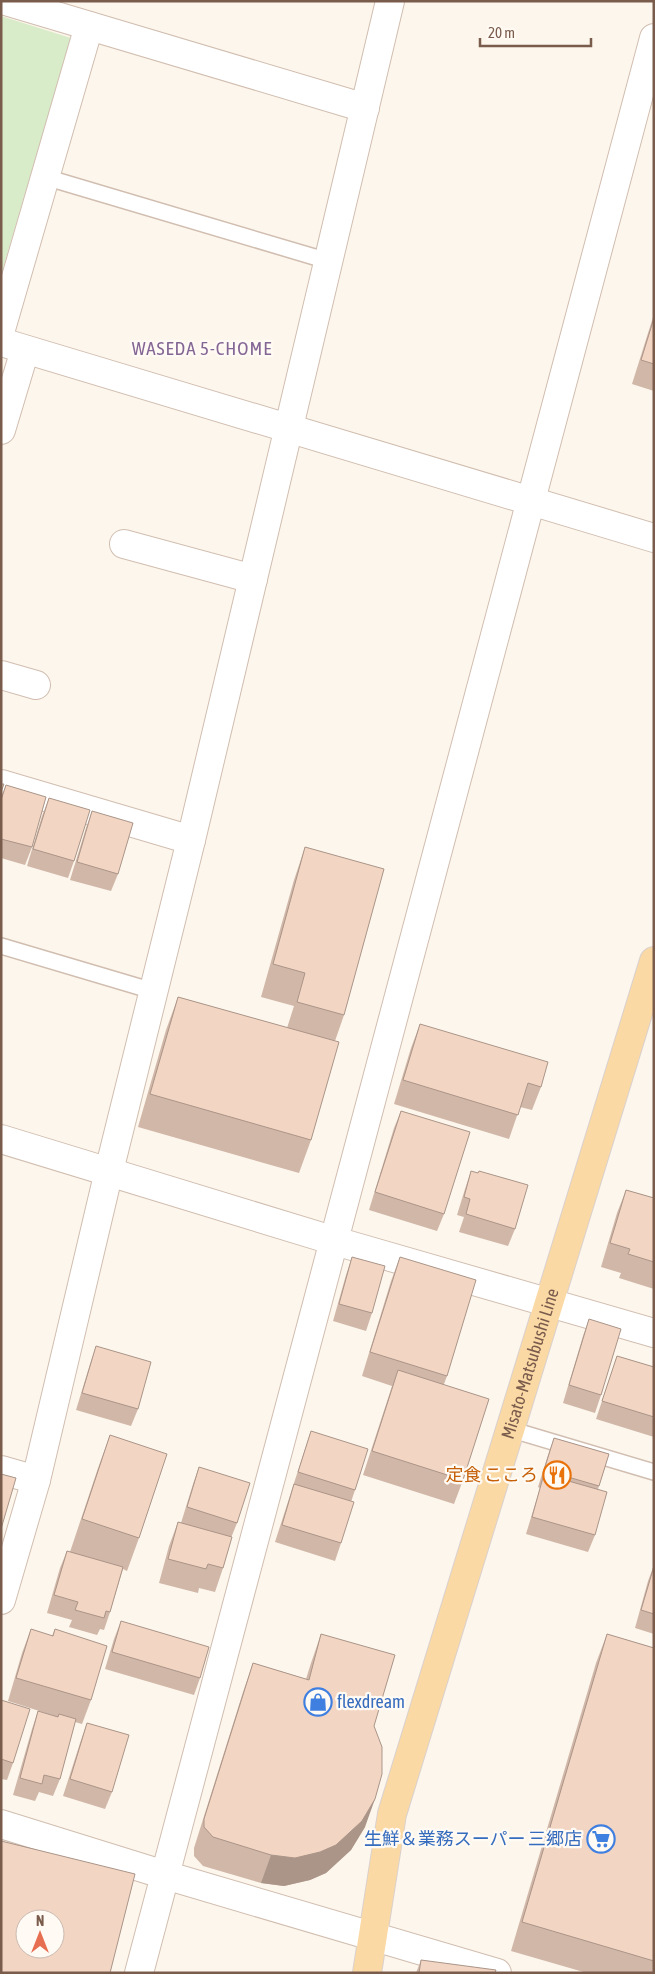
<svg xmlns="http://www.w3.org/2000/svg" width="655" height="1974" viewBox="0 0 655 1974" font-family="'Asap Condensed','Noto Sans JP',sans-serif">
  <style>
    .green { fill: #d8ecc9 }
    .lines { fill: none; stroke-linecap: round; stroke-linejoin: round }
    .service-casing { stroke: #d1beb0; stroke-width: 18 }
    .minor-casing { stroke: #d1beb0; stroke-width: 30 }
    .tertiary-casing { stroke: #d1beb0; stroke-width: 30 }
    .primary-casing { stroke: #dad1cd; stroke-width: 30 }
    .service { stroke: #fff; stroke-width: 15 }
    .minor { stroke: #fff; stroke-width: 28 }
    .tertiary { stroke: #fff; stroke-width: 28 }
    .primary { stroke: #fbd9a5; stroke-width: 28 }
    .wall { fill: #d1b7a8 }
    .shaded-wall { fill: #aa9588 }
    .building { fill: #f3d5c3; stroke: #aa9588; fill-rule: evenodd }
    .labels { text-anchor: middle; stroke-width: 4.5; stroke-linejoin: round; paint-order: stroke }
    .street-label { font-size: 18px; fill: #7a5c4d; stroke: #fffaf3 }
    .food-label { font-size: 18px; fill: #c56008; stroke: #fffaf3; text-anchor: end }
    .shop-label { font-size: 18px; fill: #366cbe; stroke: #fffaf3; text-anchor: start }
    .neighbourhood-label { font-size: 19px; letter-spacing: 1px; fill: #846695; stroke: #fffaf3 }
  </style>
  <rect width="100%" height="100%" fill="#fdf6ec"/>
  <polygon class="green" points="1,16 71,38 1,275"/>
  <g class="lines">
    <g class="service-casing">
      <g id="service">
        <polyline points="45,177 328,261"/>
        <polyline points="1,946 153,991"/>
        <polyline points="509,1429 654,1472"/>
      </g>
    </g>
    <g class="minor-casing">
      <g id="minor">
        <polyline points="6,1 365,108"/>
        <polyline points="1,329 89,26"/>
        <polyline points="1,342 654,538"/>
        <polyline points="1,430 25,350"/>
        <polyline points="124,544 253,579"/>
        <polyline points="1,675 36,685"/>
        <polyline points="1,784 191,840"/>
        <polyline points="1,1470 36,1480"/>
        <polyline points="1,1600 36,1480 109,1171 191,840 390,1"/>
        <polyline points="1,1824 165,1875 497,1973"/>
        <polyline points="139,1973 654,38"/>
      </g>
    </g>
    <g class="tertiary-casing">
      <polyline id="tertiary" points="1,1139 335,1241 654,1333"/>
    </g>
    <g class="primary-casing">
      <g id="primary">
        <path id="s1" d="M367,1973L392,1814L654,961"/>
      </g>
    </g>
    <use href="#service" class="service"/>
    <use href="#minor" class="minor"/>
    <use href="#tertiary" class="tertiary"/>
    <use href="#primary" class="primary"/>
  </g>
  <g class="wall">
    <polygon points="654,314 654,391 632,384"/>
    <polygon points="6,785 32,847 25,865 1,858 1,797"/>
    <polygon points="49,798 74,861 68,878 27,866 42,816"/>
    <polygon points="92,811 118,874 111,891 70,880 86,828"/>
    <polygon points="305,847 344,1015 335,1041 311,1140 299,1173 138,1127 166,1030 178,997 287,1028 294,1006 261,997 294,880"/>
    <polygon points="420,1024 541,1087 532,1110 520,1107 509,1139 394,1104 411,1048"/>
    <polygon points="401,1111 444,1214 437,1231 369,1210 394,1128"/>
    <polygon points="471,1171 515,1229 508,1246 459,1232 464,1217 457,1215 465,1189"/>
    <polygon points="626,1190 654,1198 654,1289 619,1278 621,1273 601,1267 617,1213"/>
    <polygon points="352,1257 372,1313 366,1331 333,1321 346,1275"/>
    <polygon points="400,1257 447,1376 444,1384 463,1480 454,1504 363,1475 392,1386 362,1376 391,1281"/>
    <polygon points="589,1319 601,1395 595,1413 563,1403 583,1336"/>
    <polygon points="96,1346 138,1409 131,1426 76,1410 90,1364"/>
    <polygon points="617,1356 654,1367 654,1437 596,1419"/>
    <polygon points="311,1431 355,1490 351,1502 341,1543 335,1561 275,1542 305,1449"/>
    <polygon points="110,1435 139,1538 127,1571 123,1569 110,1612 104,1630 100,1629 97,1635 69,1627 72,1620 47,1613 60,1568 67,1551 70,1552 98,1468"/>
    <polygon points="554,1438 609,1454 598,1489 595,1535 588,1552 526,1534 540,1488 538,1487 548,1455"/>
    <polygon points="199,1467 237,1523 231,1538 223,1568 215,1592 199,1588 198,1593 159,1583 169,1546 178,1522 181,1523 193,1484"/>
    <polygon points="654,1565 654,1634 635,1628 648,1581"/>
    <polygon points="121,1621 200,1678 194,1695 105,1669 114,1639"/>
    <polygon points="31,1629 52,1636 55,1629 91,1700 82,1724 75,1722 60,1779 53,1796 39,1792 35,1801 13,1795 32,1729 38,1711 58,1717 8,1701 22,1653"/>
    <polygon points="321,1634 374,1726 365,1827 351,1850 326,1873 310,1880 284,1886 261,1883 203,1866 194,1856 194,1848 243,1692 253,1663 306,1679 311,1663"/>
    <polygon points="607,1634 654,1648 654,1973 587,1973 511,1951 596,1663"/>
    <polygon points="1,1700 13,1763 7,1780 1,1779"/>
    <polygon points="87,1723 112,1792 105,1809 63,1796 81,1740"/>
    <polygon points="421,1960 495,1973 416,1973"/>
  </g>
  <polygon class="shaded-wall" points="375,1799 365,1827 351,1850 326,1873 310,1880 284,1886 261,1883 271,1855"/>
  <g class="building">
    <polygon points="654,318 654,364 641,360"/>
    <polygon points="1,784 4,784 1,792"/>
    <polygon points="6,785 46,797 32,847 1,839 1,800"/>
    <polygon points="49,798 90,810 74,861 33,849"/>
    <polygon points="92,811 133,823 118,874 77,862"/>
    <polygon points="305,847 384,869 344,1015 297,1002 305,973 273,964"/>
    <polygon points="178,997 339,1042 311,1140 150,1094"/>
    <polygon points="420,1024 548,1062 541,1087 528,1083 518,1115 403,1080"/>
    <polygon points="401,1111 470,1132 444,1214 375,1192"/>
    <polygon points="471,1171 478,1173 479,1171 528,1185 515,1229 466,1214 470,1199 464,1197"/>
    <polygon points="626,1190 654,1198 654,1262 628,1254 630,1249 610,1243"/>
    <polygon points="352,1257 385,1266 372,1313 339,1304"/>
    <polygon points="400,1257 476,1280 447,1376 370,1352"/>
    <polygon points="589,1319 621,1329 601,1395 569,1385"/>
    <polygon points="96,1346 151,1362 138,1409 82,1393"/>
    <polygon points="617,1356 654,1367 654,1417 602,1401"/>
    <polygon points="398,1370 489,1399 463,1480 372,1451"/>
    <polygon points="311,1431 368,1449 355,1490 298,1472"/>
    <polygon points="110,1435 167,1454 139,1538 82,1519"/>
    <polygon points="554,1438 609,1454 599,1486 544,1470"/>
    <polygon points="199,1467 250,1483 237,1523 187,1507"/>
    <polygon points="1,1474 16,1478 1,1529"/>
    <polygon points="544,1474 607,1492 595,1535 532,1517"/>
    <polygon points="294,1484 354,1502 341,1543 282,1525"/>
    <polygon points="178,1522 232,1537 223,1568 208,1564 206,1569 168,1559"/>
    <polygon points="67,1551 123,1567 110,1612 106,1611 104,1618 75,1610 78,1602 54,1595"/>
    <polygon points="654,1566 654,1614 641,1610"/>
    <polygon points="121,1621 209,1647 200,1678 112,1652"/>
    <polygon points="31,1629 53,1636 55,1629 107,1646 91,1700 16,1678"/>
    <polygon points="321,1634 395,1655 374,1726 382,1747 382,1774 375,1799 362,1821 336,1845 320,1852 295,1858 271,1855 213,1837 204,1827 204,1819 253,1663 309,1680"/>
    <polygon points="607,1634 654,1648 654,1961 522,1922"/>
    <polygon points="1,1700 30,1709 13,1763 1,1759"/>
    <polygon points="38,1711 58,1717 59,1714 76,1719 60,1779 44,1775 42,1784 20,1778"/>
    <polygon points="87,1723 129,1735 112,1792 70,1779"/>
    <path d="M1,1841L135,1874L110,1973H1ZM25,1919H55V1949H25Z"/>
    <polygon points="421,1960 496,1970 495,1973 419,1973"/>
  </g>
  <defs>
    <g id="restaurant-ring" transform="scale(1.4375)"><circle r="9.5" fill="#fffaf3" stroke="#e8710a" stroke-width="1.5"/><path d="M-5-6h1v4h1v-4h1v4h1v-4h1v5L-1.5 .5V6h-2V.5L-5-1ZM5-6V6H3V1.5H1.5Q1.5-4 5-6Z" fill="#e8710a"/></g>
    <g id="shop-ring" transform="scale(1.4375)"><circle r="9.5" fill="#fffaf3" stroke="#3f7fe0" stroke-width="1.5"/><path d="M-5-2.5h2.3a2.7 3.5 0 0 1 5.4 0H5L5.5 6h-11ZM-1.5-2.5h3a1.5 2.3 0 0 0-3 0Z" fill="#3f7fe0"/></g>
    <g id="supermarket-ring" transform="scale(1.4375)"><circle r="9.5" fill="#fffaf3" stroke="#3f7fe0" stroke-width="1.5"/><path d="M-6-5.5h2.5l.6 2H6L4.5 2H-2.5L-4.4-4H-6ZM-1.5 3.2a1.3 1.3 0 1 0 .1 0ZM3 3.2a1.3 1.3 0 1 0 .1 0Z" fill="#3f7fe0"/></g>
  </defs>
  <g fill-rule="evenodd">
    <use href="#restaurant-ring" x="557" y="1475"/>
    <use href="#shop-ring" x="318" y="1702"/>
    <use href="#supermarket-ring" x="601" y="1839"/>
  </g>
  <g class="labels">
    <g class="street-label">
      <text dy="6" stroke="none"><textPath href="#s1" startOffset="632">Misato-Matsubushi Line</textPath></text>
    </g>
    <g class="food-label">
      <text x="538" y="1481">定食 こころ</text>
    </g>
    <g class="shop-label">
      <text x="337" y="1708">flexdream</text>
      <text x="582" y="1845" text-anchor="end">生鮮＆業務スーパー 三郷店</text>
    </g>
    <g class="neighbourhood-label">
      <text x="202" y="355">WASEDA 5-CHOME</text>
    </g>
  </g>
  <rect width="655" height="1974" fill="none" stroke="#7a5c4d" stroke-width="5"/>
  <g transform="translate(40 1934)"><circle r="24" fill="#fffaf3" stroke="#cabbb1"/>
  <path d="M0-4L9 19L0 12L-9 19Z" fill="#e76f51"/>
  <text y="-8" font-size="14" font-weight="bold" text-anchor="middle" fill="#7a5c4d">N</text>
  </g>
  <path d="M480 38v8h111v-8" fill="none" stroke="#7a5c4d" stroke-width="2.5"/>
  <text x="488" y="38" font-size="15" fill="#7a5c4d" stroke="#fffaf3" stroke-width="4" paint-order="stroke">20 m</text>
</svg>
